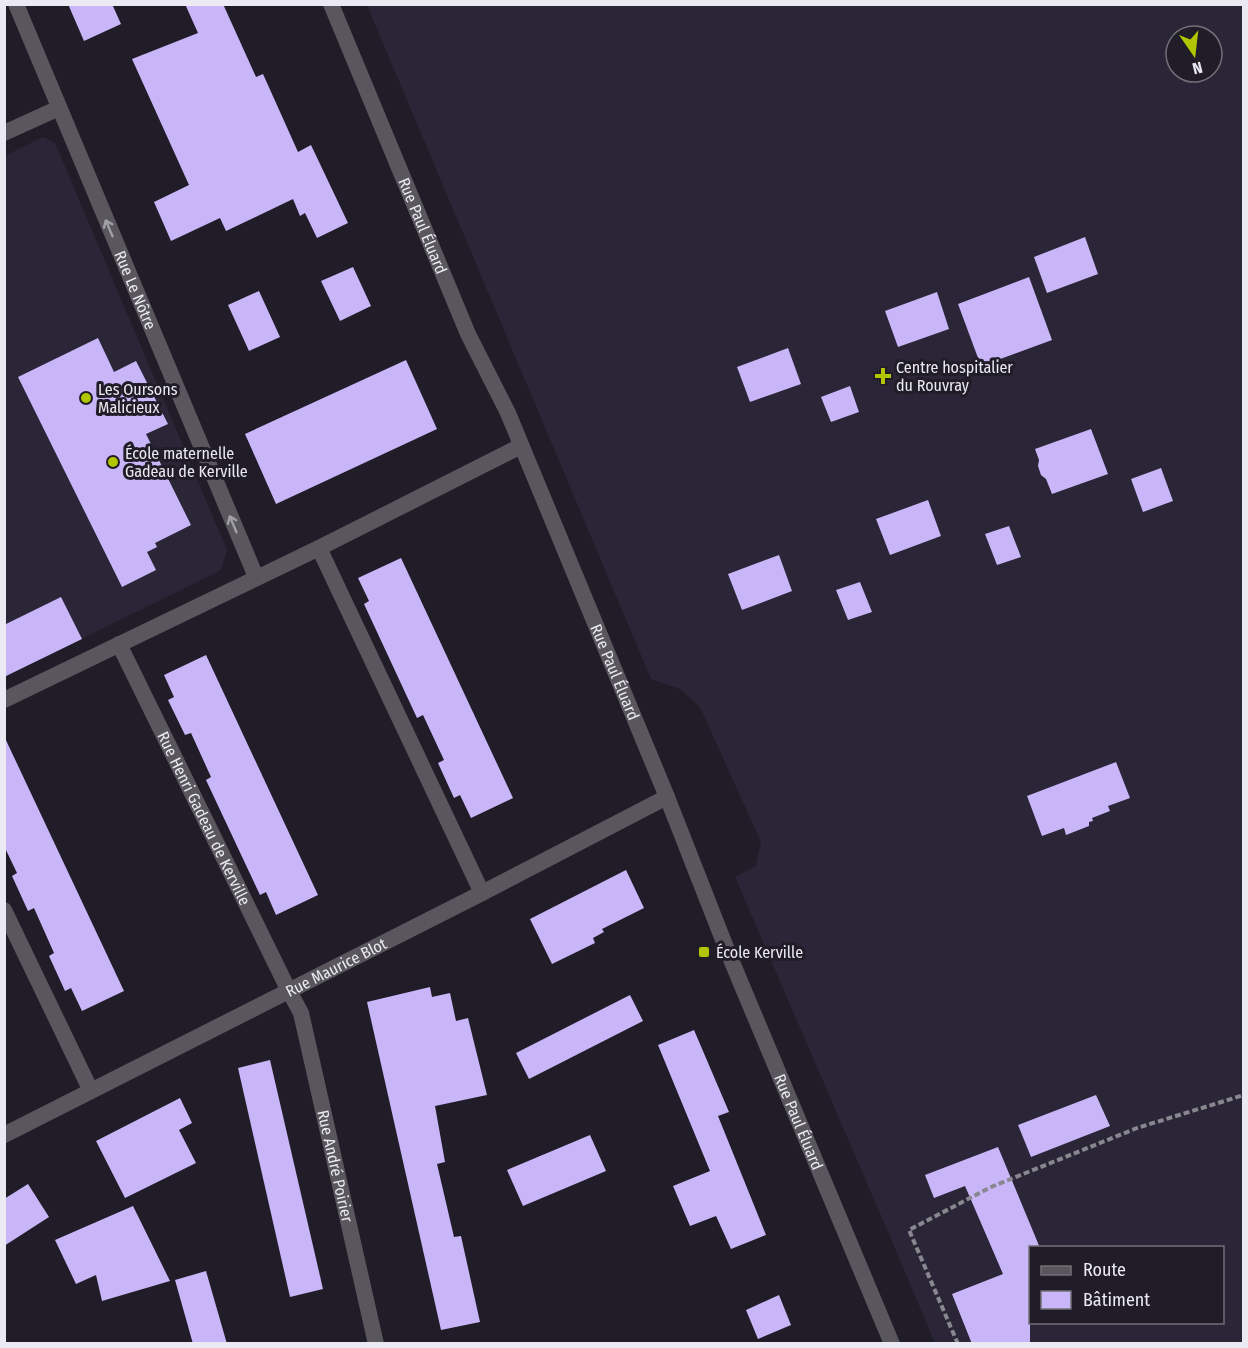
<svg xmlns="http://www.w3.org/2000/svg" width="1248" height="1348" viewBox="0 0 1248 1348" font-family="'Fira Sans Condensed',sans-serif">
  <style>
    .built { fill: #2a2637; fill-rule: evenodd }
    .building { fill: #c9b6f9 }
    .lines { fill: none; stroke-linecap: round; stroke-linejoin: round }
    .path { stroke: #88868f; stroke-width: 4; stroke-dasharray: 6 3; stroke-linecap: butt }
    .service { stroke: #59575d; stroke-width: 16 }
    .minor { stroke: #59575d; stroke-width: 16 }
    .oneway { stroke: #a2a0a7 }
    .poi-dot { fill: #b1c500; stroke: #201d28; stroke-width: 2 }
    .labels { text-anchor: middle; stroke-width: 6; stroke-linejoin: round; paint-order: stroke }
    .street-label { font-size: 16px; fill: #ebe9f1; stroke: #201d28 }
    .poi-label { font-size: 16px; fill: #ebe9f1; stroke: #201d28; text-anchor: start }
  </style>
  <rect width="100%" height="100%" fill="#201d28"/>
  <g class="built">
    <path d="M367,5H1243V1343H935L892,1241L735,877L756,866L761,842L700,707L680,689L651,679ZM1176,36H1212V72H1176ZM1030,1248H1222V1322H1030Z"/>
    <polygon points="43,137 55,143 227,550 221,570 5,677 5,156"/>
  </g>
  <g class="building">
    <polygon points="68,4 112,4 121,24 84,41"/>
    <polygon points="185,4 223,4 256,77 263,74 298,152 311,145 348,223 317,238 305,213 300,216 293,199 226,231 220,218 171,241 154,202 189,185 132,59 198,33"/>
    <polygon points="1085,237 1098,274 1047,293 1034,257"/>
    <polygon points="353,267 371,306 340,321 321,281"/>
    <polygon points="1029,277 1052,340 981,366 958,304"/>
    <polygon points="259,291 280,337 249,351 228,305"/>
    <polygon points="937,292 949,329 898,347 885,311"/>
    <polygon points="98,338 114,372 136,361 168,424 146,434 191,525 155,543 157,547 147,552 156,570 122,587 18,377"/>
    <polygon points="788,348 801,384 750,402 737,367"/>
    <polygon points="406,360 437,429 276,504 245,434"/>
    <polygon points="850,386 859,412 831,422 821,397"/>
    <polygon points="1091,429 1108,474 1052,494 1046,479 1041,475 1038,466 1039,460 1035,449"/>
    <polygon points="1161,468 1173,501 1143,512 1131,479"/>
    <polygon points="928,500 941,536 890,555 876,519"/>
    <polygon points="1009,526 1021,557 997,565 985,534"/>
    <polygon points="779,555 792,591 742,610 728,574"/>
    <polygon points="401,558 513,798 471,818 460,795 454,798 438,763 444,760 423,715 417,718 364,604 369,601 358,578"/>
    <polygon points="860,582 872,612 848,620 836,590"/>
    <polygon points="61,597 82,639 4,677 4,625"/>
    <polygon points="206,655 318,895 276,915 266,892 260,895 206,780 211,777 191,733 185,735 168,700 174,697 164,675"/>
    <polygon points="4,736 124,991 82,1011 71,988 65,991 49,956 54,953 34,908 28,911 12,876 17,873 4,846"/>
    <polygon points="1116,762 1130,798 1108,806 1110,811 1092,818 1093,821 1089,822 1089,826 1066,835 1064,828 1042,836 1027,796"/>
    <polygon points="626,870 644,908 602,929 604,932 593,938 595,943 552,964 530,919"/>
    <polygon points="430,987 432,997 450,993 456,1021 468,1018 487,1095 435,1106 445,1162 437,1164 454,1237 461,1236 480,1322 441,1330 367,1002"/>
    <polygon points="630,995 643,1021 529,1079 516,1053"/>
    <polygon points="694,1030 729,1112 718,1116 766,1235 731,1249 716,1216 690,1226 673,1186 710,1171 658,1045"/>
    <polygon points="270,1060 323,1289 290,1297 238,1068"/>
    <polygon points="1096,1095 1110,1126 1031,1157 1018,1125"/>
    <polygon points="180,1098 192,1123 179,1130 196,1163 125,1198 96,1141"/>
    <polygon points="590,1135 606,1171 523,1206 507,1170"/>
    <polygon points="998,1147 1040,1248 1030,1248 1030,1344 972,1344 952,1294 1003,1274 965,1186 934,1198 925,1175"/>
    <polygon points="28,1184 49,1217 4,1246 4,1199"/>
    <polygon points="133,1206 170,1281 102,1301 96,1275 76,1284 55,1240"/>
    <polygon points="206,1271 227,1344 193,1344 175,1280"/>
    <polygon points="779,1295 791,1325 758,1339 746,1310"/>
  </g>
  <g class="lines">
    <polyline class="path" points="958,1344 909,1230 991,1187 1137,1128 1244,1095"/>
    <g class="service">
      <polyline points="319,548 482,893"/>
      <path id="s1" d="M119,644L289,991"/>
      <polyline points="4,910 91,1091"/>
    </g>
    <g class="minor">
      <path id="s2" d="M16,4L256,577"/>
      <path id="s3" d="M331,4L468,334L508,413L667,797L727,950L892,1344"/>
      <polyline points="4,133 59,108"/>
      <polyline points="4,700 319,548 521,446"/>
      <path id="s4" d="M289,991L301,1013L376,1344"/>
      <path id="s5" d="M4,1135L482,893L667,797"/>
    </g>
  </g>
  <defs><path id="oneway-shaft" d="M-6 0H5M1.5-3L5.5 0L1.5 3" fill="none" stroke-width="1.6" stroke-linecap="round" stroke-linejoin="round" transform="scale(1.5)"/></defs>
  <g class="oneway">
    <use href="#oneway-shaft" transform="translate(109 228) rotate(-113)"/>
    <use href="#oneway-shaft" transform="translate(233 524) rotate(-113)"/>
  </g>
  <g class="poi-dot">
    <path d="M880 367h6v6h6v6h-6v6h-6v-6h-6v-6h6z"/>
    <circle cx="86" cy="398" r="6"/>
    <circle cx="113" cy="462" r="6"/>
    <rect x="698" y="946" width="12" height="12" rx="3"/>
  </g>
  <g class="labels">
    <g class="street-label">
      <text dy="6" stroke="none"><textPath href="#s3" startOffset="240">Rue Paul Éluard</textPath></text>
      <text dy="6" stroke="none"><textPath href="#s2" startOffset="310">Rue Le Nôtre</textPath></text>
      <text dy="6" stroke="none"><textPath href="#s3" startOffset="726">Rue Paul Éluard</textPath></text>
      <text dy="6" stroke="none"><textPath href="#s1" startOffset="194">Rue Henri Gadeau de Kerville</textPath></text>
      <text dy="6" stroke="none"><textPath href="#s5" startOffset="372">Rue Maurice Blot</textPath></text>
      <text dy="6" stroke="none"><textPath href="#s3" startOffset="1212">Rue Paul Éluard</textPath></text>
      <text dy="6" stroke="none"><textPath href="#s4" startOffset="182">Rue André Poirier</textPath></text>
    </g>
    <g class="poi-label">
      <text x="896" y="373">Centre hospitalier<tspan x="896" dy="18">du Rouvray</tspan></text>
      <text x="98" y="395">Les Oursons<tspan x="98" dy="18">Malicieux</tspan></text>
      <text x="125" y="459">École maternelle<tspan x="125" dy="18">Gadeau de Kerville</tspan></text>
      <text x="716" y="958">École Kerville</text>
    </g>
  </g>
  <rect width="1248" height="1348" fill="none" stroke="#ebe9f1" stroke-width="12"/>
  <rect x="1029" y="1246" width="195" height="78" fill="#201d28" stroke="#716f78" stroke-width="1.5"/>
  <rect x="1041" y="1266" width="30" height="9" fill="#59575d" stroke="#716f78" stroke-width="1.5"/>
  <text x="1083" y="1276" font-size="18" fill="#ebe9f1">Route</text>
  <rect x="1041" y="1291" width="30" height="18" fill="#c9b6f9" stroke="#716f78" stroke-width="1.5"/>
  <text x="1083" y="1306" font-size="18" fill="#ebe9f1">Bâtiment</text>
  <g transform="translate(1194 54) rotate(166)"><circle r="28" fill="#201d28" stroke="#716f78" stroke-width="1.5"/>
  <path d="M0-4.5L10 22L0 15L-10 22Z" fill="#b1c500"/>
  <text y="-9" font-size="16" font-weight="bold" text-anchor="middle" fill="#ebe9f1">N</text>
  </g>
</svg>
